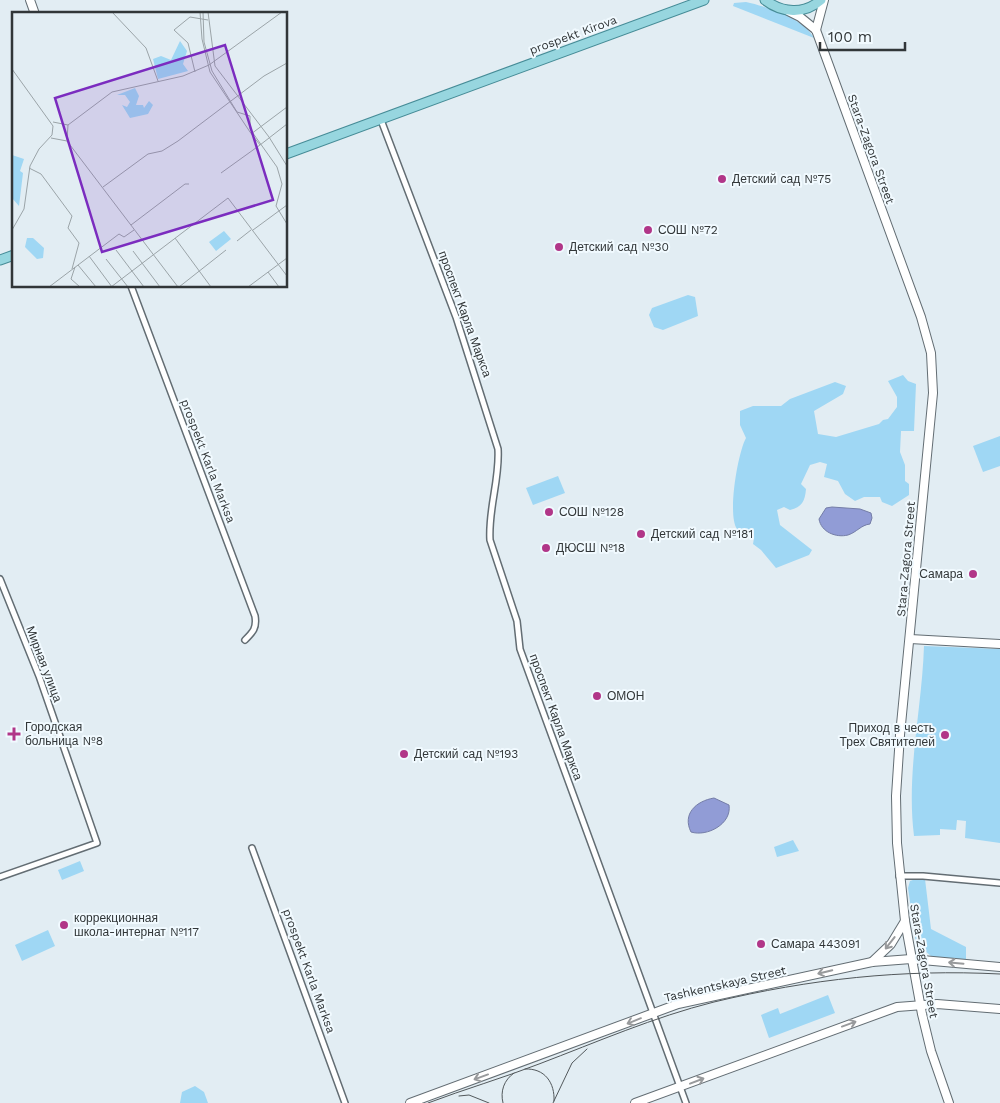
<svg xmlns="http://www.w3.org/2000/svg" width="1000" height="1103" viewBox="0 0 1000 1103" font-family="'Work Sans',sans-serif">
  <style>
    .green { fill: #9fd7f4 }
    .water { fill: #919cd6; stroke: #747da7 }
    .lines { fill: none; stroke-linecap: round; stroke-linejoin: round }
    .street-casing { stroke: #636d73; stroke-width: 8 }
    .secondary-casing { stroke: #636d73; stroke-width: 10 }
    .primary-casing { stroke: #468c97; stroke-width: 11 }
    .street { stroke: #fff; stroke-width: 5 }
    .secondary { stroke: #fff; stroke-width: 8 }
    .primary { stroke: #97d6df; stroke-width: 9 }
    .tram { stroke: #52585b; stroke-width: 1 }
    .oneway { stroke: #989a9c }
    .poi-dot { fill: #b13688; stroke: #f1faff; stroke-width: 2 }
    .labels { text-anchor: middle; stroke-width: 4; stroke-linejoin: round; paint-order: stroke }
    .street-label { font-size: 12px; fill: #313638; stroke: #f1faff }
    .poi-label { font-size: 12px; fill: #313638; stroke: #f1faff; text-anchor: start }
    .inset-road { fill: none; stroke: #9ba4a8; stroke-width: 1 }
    .view { fill: #7b2cbf; fill-opacity: 0.15; stroke: #7b2cbf; stroke-width: 2.5 }
    .inset-edge { fill: none; stroke: #313638; stroke-width: 2.5 }
  </style>
  <rect width="100%" height="100%" fill="#e2edf3"/>
  <g class="green">
    <path d="M746,2C768,7 803,18 814,38L733,6L734,3Z"/>
    <polygon points="688,295 695,297 698,316 663,330 654,327 649,315 652,308"/>
    <path d="M903,375L908,381L916,384L914,431H901L900,452L905,465V481L909,484V495L892,506L882,502L880,497H864L855,501L845,494L838,481L824,477L827,464L820,462L810,465L801,484L806,489C805,501 802,507 790,510L784,507L777,510L780,525L812,550L809,555L776,568L761,550L753,544L754,538C749,536 741,533 737,529C727,515 738,452 746,438L740,425V411L753,406H781L790,399L835,382L846,386L843,394L814,411L818,434L836,437L879,424L883,420L888,419L897,407V397L888,381Z"/>
    <polygon points="1000,436 1000,466 983,472 973,446"/>
    <polygon points="558,476 565,493 533,505 526,488"/>
    <path d="M924,646L1000,649V843L965,838L966,821L957,820L956,830L940,829V835L914,836C906,772 922,709 924,646Z"/>
    <polygon points="793,840 799,851 777,857 774,847"/>
    <polygon points="80,861 84,871 62,880 58,870"/>
    <polygon points="919,878 925,879 931,929 966,947 966,961 940,959 931,956 916,943 908,888 910,881"/>
    <polygon points="48,930 55,946 22,961 15,945"/>
    <polygon points="828,995 835,1013 769,1038 761,1015 778,1008 780,1014"/>
    <polygon points="195,1086 204,1092 208,1103 180,1103 182,1092"/>
  </g>
  <g class="water">
    <path d="M832,507L860,509L871,513L872,518L870,524C861,525 857,532 848,535C836,538 821,532 819,519L826,508Z"/>
    <path d="M714,798L729,805C732,824 707,837 691,832C682,814 696,801 714,798Z"/>
  </g>
  <g class="lines">
    <g class="street-casing">
      <g id="street">
        <path d="M381,120L456,317L498,449C500,479 488,509 490,540L517,621L520,649L686,1103"/>
        <path d="M131,286L255,616C257,628 253,632 245,640"/>
        <polyline points="0,579 39,676 97,843 0,877"/>
        <polyline points="252,848 345,1103"/>
        <polyline points="899,876 923,876 1000,883"/>
      </g>
    </g>
    <g class="secondary-casing">
      <g id="secondary">
        <polyline points="30,0 35,14"/>
        <polyline points="788,11 800,17 816,30 921,317 931,353 933,393 900,735 896,796 897,843 905,921 922,1014 931,1051 949,1103"/>
        <polyline points="816,30 824,0"/>
        <polyline points="910,639 1000,644"/>
        <polyline points="872,962 891,944 905,921"/>
        <polyline points="410,1103 678,1004 872,962 911,959 1000,967"/>
        <polyline points="635,1103 897,1007 937,1004 1000,1009"/>
      </g>
    </g>
    <g class="primary-casing">
      <g id="primary">
        <path d="M765,0C782,13 804,15 821,0"/>
        <polyline points="286,154 704,0"/>
        <polyline points="0,260 14,255"/>
      </g>
    </g>
    <use href="#street" class="street"/>
    <use href="#secondary" class="secondary"/>
    <use href="#primary" class="primary"/>
    <g class="tram">
      <path d="M525,1069C545,1068 555,1083 554,1101"/>
      <polyline points="459,1096 469,1095 489,1103"/>
      <path d="M428,1103C465,1089 503,1078 539,1064C597,1042 654,1017 714,1002C810,979 902,969 1000,974"/>
      <path d="M503,1103C500,1091 504,1080 514,1073"/>
      <polyline points="553,1103 572,1063 587,1049"/>
    </g>
  </g>
  <defs><path id="oneway-shaft" d="M-6 0H5M1.5-3L5.5 0L1.5 3" fill="none" stroke-width="1.6" stroke-linecap="round" stroke-linejoin="round" transform="scale(1.25)"/></defs>
  <g class="oneway">
    <use href="#oneway-shaft" transform="translate(890 943) rotate(128)"/>
    <use href="#oneway-shaft" transform="translate(956 963) rotate(-175)"/>
    <use href="#oneway-shaft" transform="translate(825 972) rotate(166)"/>
    <use href="#oneway-shaft" transform="translate(634 1021) rotate(158)"/>
    <use href="#oneway-shaft" transform="translate(849 1024) rotate(-20)"/>
    <use href="#oneway-shaft" transform="translate(481 1077) rotate(160)"/>
    <use href="#oneway-shaft" transform="translate(697 1081) rotate(-21)"/>
  </g>
  <g class="poi-dot">
    <circle cx="722" cy="179" r="5"/>
    <circle cx="648" cy="230" r="5"/>
    <circle cx="559" cy="247" r="5"/>
    <circle cx="549" cy="512" r="5"/>
    <circle cx="641" cy="534" r="5"/>
    <circle cx="546" cy="548" r="5"/>
    <circle cx="973" cy="574" r="5"/>
    <circle cx="597" cy="696" r="5"/>
    <path d="M11.5 726.5h5v5h5v5h-5v5h-5v-5h-5v-5h5z"/>
    <circle cx="945" cy="735" r="5"/>
    <circle cx="404" cy="754" r="5"/>
    <circle cx="64" cy="925" r="5"/>
    <circle cx="761" cy="944" r="5"/>
  </g>
  <g class="labels">
    <g class="street-label">
      <text transform="translate(573 35) rotate(-20)" y="4">prospekt Kirova</text>
      <text transform="translate(871 149) rotate(70)" y="4">Stara-Zagora Street</text>
      <text transform="translate(465 314) rotate(70)" y="4">проспект Карла Маркса</text>
      <text transform="translate(208 461) rotate(69)" y="4">prospekt Karla Marksa</text>
      <text transform="translate(906 559) rotate(-85)" y="4">Stara-Zagora Street</text>
      <text transform="translate(44 664) rotate(69)" y="4">Мирная улица</text>
      <text transform="translate(556 717) rotate(70)" y="4">проспект Карла Маркса</text>
      <text transform="translate(924 961) rotate(80)" y="4">Stara-Zagora Street</text>
      <text transform="translate(309 971) rotate(70)" y="4">prospekt Karla Marksa</text>
      <text transform="translate(725 984) rotate(-13)" y="4">Tashkentskaya Street</text>
    </g>
    <g class="poi-label">
      <text x="732" y="183">Детский сад №75</text>
      <text x="658" y="234">СОШ №72</text>
      <text x="569" y="251">Детский сад №30</text>
      <text x="559" y="516">СОШ №128</text>
      <text x="651" y="538">Детский сад №181</text>
      <text x="556" y="552">ДЮСШ №18</text>
      <text x="963" y="578" text-anchor="end">Самара</text>
      <text x="607" y="700">ОМОН</text>
      <text x="25" y="731">Городская<tspan x="25" dy="14">больница №8</tspan></text>
      <text x="935" y="732" text-anchor="end">Приход в честь<tspan x="935" dy="14">Трех Святителей</tspan></text>
      <text x="414" y="758">Детский сад №193</text>
      <text x="74" y="922">коррекционная<tspan x="74" dy="14">школа-интернат №117</tspan></text>
      <text x="771" y="948">Самара 443091</text>
    </g>
  </g>
  <g transform="translate(12 12)">
    <rect width="275" height="275" fill="#e2edf3"/>
    <path d="M168,29L175,39L171,52L176,59L146,67L141,47L149,44L159,48ZM123,76L127,84L124,93H131L132,96L137,89L141,93L136,102L118,106L110,93L115,95L118,90L113,83H105ZM0,143L12,147L8,159L11,161L7,194L0,186ZM212,219L219,227L204,239L197,230ZM15,226H21L32,236L31,246L25,247L13,235Z" fill="#9fd7f4"/>
    <path class="inset-road" d="M100,0L134,36L146,69M188,0L190,27L198,60L238,120L248,133L275,112M191,0L192,30L200,59L225,100L238,104V117L265,155L270,172L264,194L275,212M196,0L203,54L257,125M0,57L41,114L40,123L27,137L18,154L12,197L0,218M183,60L176,31L162,18L178,5L196,8M41,110L56,113M56,113L100,80L171,64L197,53L270,0M239,122L275,95M257,125L275,154M39,126L55,129L166,275M55,128L56,113M17,156L29,162L60,204L56,216L67,231L60,257M209,161L248,133M91,175L136,142L150,139L166,129L252,64L275,51M119,213L173,172H177M241,218L275,193M163,226L199,275M225,229L239,218M104,238L132,275M121,239L148,275M77,244L100,275M94,247L116,275M66,253L84,275M63,255L59,267L68,275M256,260L267,275M37,275L107,222L112,225L122,218M99,275L216,186L275,264M167,275L214,238M236,275L275,246"/>
    <path class="view" d="M213,33L261,188L90,240L43,86Z"/>
    <rect width="275" height="275" class="inset-edge"/>
  </g>
  <path d="M820 42v8h85v-8" fill="none" stroke="#313638" stroke-width="2.5"/>
  <text x="828" y="42" font-size="15" fill="#313638" stroke="#f1faff" stroke-width="4" paint-order="stroke">100 m</text>
</svg>
